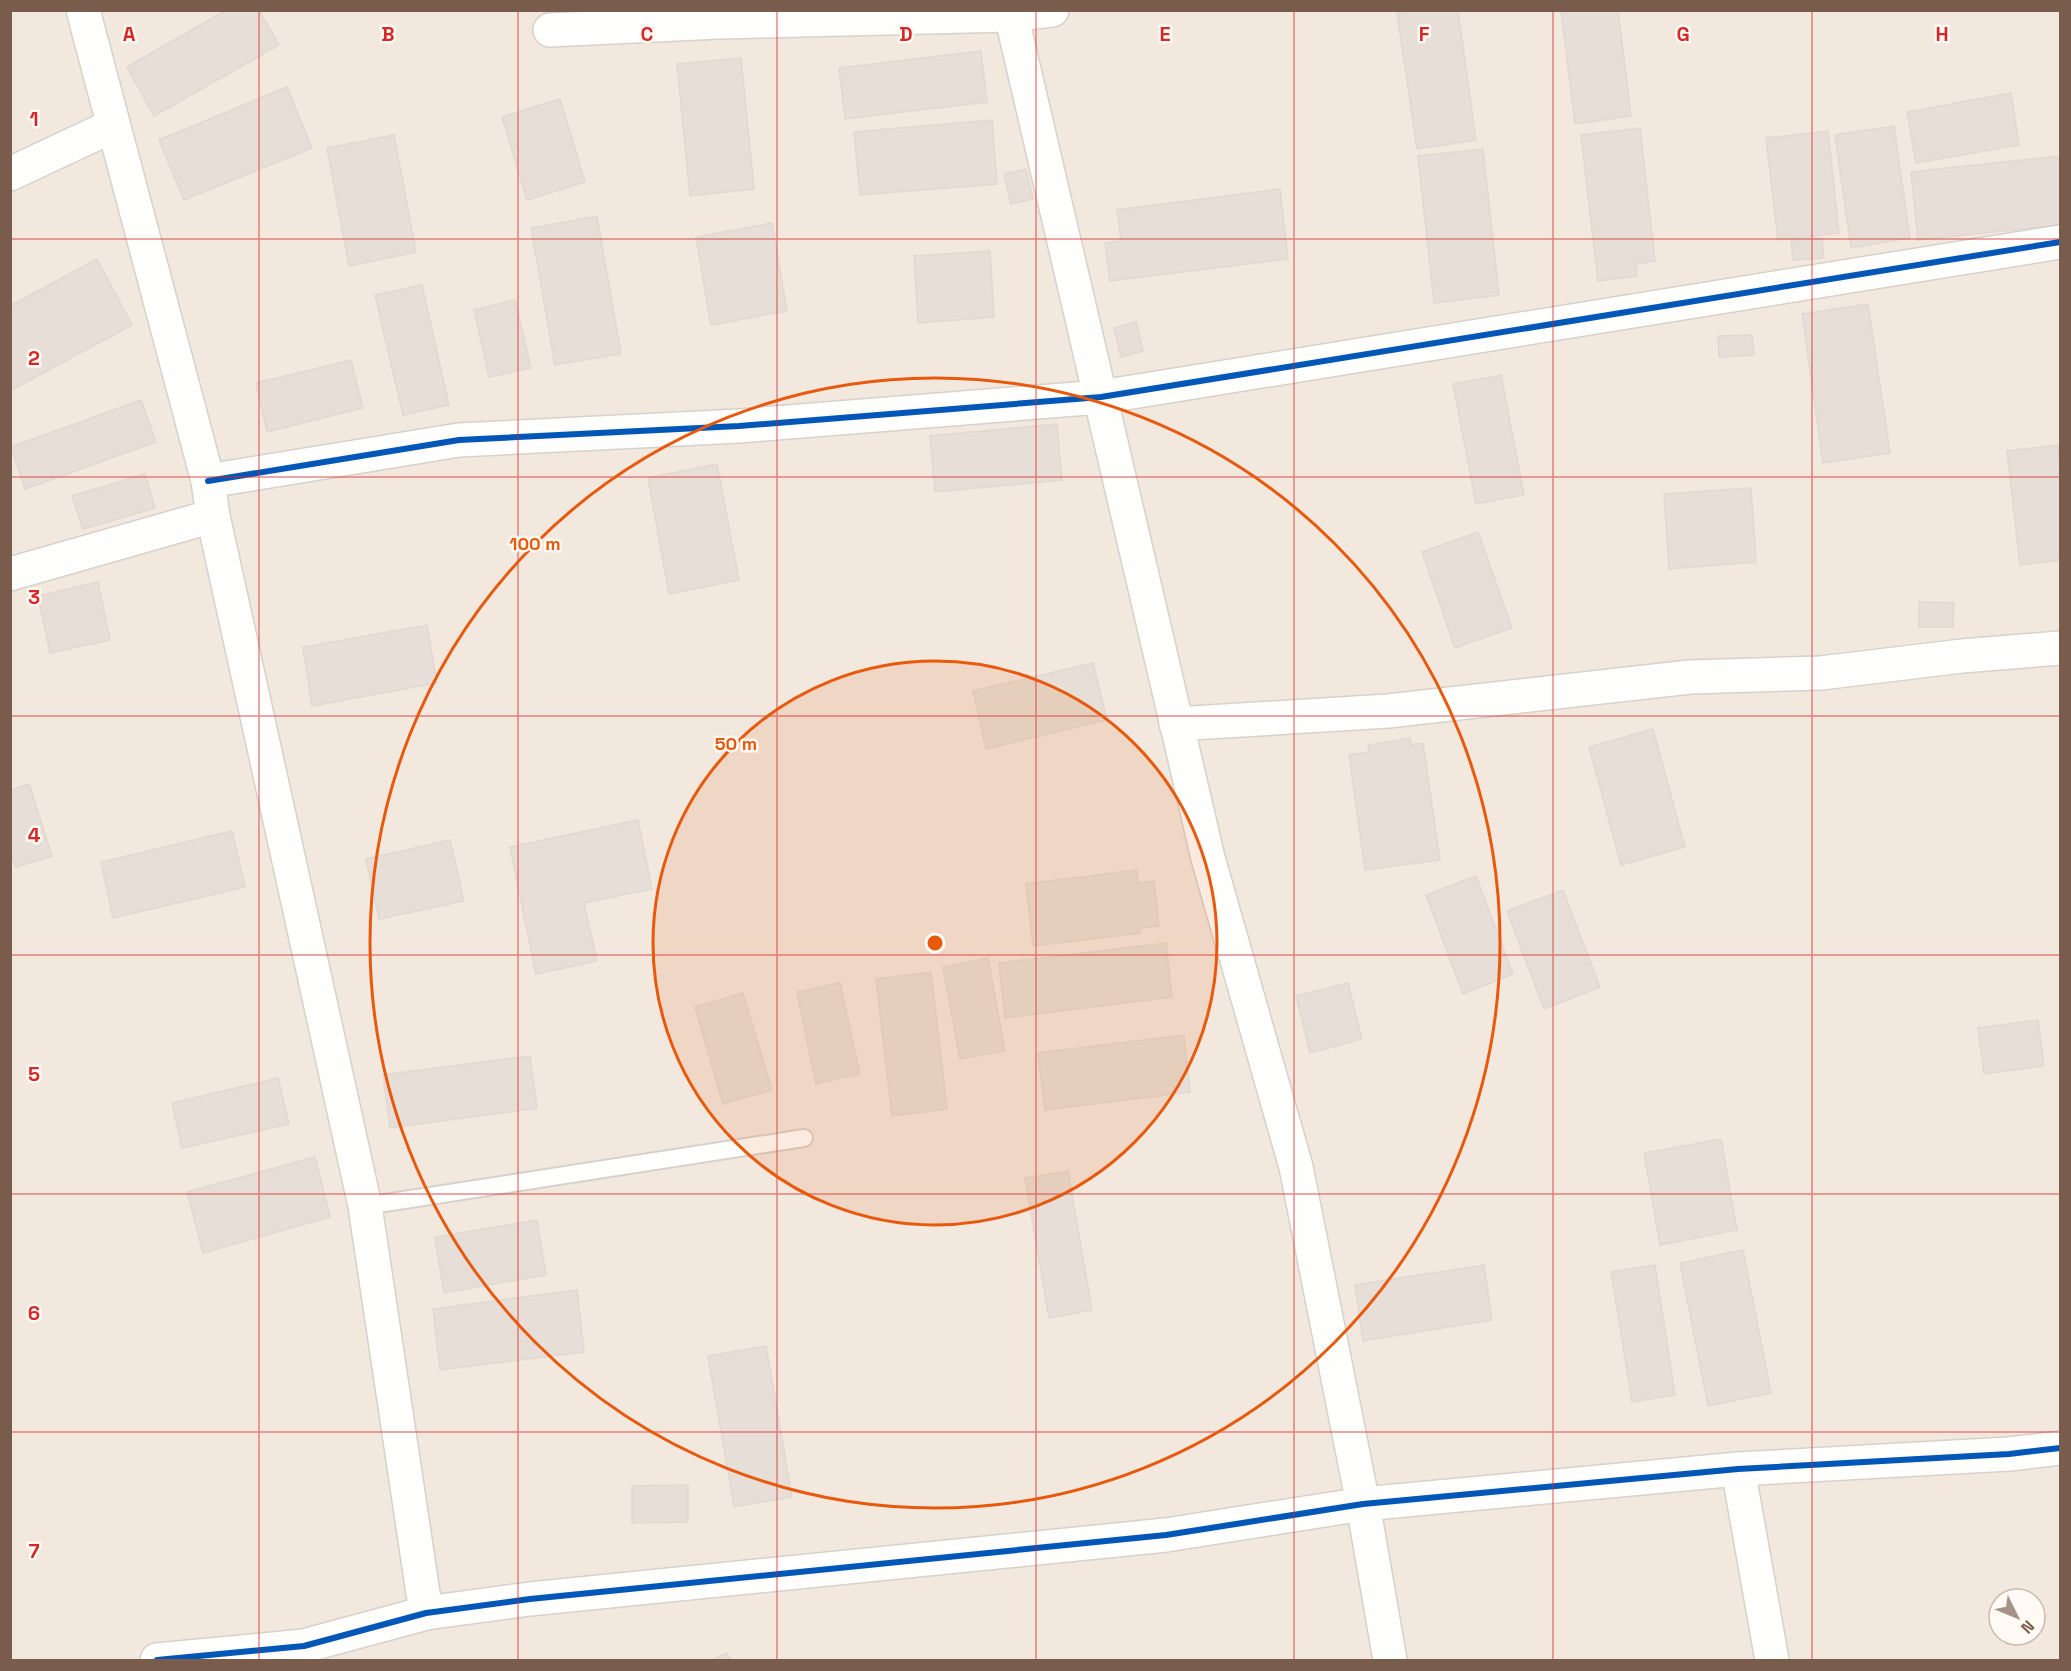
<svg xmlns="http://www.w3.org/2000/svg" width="2071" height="1671" viewBox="0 0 2071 1671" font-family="'Space Grotesk',sans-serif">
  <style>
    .residential { fill: #f2e8de; fill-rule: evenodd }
    .building { fill: #e6ded7; stroke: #e2d8d2; stroke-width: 1.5 }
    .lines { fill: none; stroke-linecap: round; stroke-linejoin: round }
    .service-casing { stroke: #d7d1cb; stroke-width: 20 }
    .minor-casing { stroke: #d7d1cb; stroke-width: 36 }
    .service { stroke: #fefefd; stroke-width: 16 }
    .minor { stroke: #fefefd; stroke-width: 33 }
    .cycleway-casing { stroke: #fffaf3; stroke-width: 10 }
    .cycleway { stroke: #0057b8; stroke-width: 6 }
    .grid { fill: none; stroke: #d62828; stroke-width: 1.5; stroke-opacity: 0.55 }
    .ring { fill: none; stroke: #e8590c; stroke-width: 3 }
    .grid-label { font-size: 20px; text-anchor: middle; font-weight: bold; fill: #d62828; stroke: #fffaf3; stroke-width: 5; stroke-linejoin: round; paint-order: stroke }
    .centre { fill: #e8590c; stroke: #fffaf3; stroke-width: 3 }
    .ring-label { font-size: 18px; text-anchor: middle; font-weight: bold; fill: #e8590c; stroke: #fffaf3; stroke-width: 5; stroke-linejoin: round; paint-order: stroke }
  </style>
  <rect width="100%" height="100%" fill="#f9f5f0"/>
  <path class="residential" d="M11,11H2060V1660H11ZM1999,1599H2035V1635H1999Z"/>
  <g class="building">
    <polygon points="226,10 259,10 279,45 154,116 127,67"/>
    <polygon points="1415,10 1458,10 1476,140 1417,149 1397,13"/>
    <polygon points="1561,10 1618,10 1631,116 1575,124"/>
    <polygon points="981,51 987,102 845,119 839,68"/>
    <polygon points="741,58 754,189 690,196 677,64"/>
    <polygon points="287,87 312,148 184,200 159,140"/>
    <polygon points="2011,93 2019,145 1916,163 1907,112"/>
    <polygon points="560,99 585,182 527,200 502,117"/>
    <polygon points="992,120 997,184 860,195 854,132"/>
    <polygon points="1894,126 1910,238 1851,248 1835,135"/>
    <polygon points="1640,128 1655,261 1636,264 1637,276 1598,281 1581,135"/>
    <polygon points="1828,131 1839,233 1778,240 1766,138"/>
    <polygon points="394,135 416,252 349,266 327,148"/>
    <polygon points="1483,149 1499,295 1434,303 1418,156"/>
    <polygon points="2060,156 2060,225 1918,240 1911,172"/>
    <polygon points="1026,169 1033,199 1011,204 1004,174"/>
    <polygon points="1280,189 1288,259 1110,281 1105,243 1121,241 1117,210"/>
    <polygon points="597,216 621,354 555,365 531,228"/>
    <polygon points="772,223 787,311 711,325 696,237"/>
    <polygon points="1822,238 1824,258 1793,260 1791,240"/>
    <polygon points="990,251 994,317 918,323 914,256"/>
    <polygon points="97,259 132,325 10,391 10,306"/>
    <polygon points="422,285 449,405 403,415 375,295"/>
    <polygon points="515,300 531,368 489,377 474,310"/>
    <polygon points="1868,304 1890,453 1823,463 1802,314"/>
    <polygon points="1136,322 1143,351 1121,357 1114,328"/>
    <polygon points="1752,335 1754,355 1719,357 1718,336"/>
    <polygon points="351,360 363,408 267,432 256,383"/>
    <polygon points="1501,375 1524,495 1476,504 1453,384"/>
    <polygon points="141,400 156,442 25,489 11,447"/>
    <polygon points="1057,424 1062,480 935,492 930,436"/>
    <polygon points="2058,445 2060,465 2060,560 2020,565 2007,451"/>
    <polygon points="717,464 739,580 669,594 648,478"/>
    <polygon points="145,474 155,508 83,529 72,496"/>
    <polygon points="1751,488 1756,562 1669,569 1664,494"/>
    <polygon points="1478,532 1512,628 1455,648 1422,552"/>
    <polygon points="98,582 110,640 50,653 38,596"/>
    <polygon points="1919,602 1954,603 1953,627 1919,627"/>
    <polygon points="427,625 437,683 312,706 303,647"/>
    <polygon points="1093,663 1107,720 986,749 973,691"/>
    <polygon points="1653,729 1685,847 1621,865 1589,747"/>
    <polygon points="1410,738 1411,745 1423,743 1440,860 1365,870 1349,755 1369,752 1368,745"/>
    <polygon points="29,784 52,856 16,867 10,850 10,790"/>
    <polygon points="638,820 652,889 584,903 597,961 536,974 510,847"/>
    <polygon points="232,831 245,887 113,918 101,862"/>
    <polygon points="450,840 464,901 379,919 366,859"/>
    <polygon points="1137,870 1138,883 1154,881 1159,926 1139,928 1140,933 1033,946 1026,884"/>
    <polygon points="1476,876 1513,974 1463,994 1426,895"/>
    <polygon points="1563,890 1600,987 1544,1009 1507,911"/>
    <polygon points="1166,943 1172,997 1005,1018 999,963"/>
    <polygon points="988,958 1005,1051 960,1059 943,967"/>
    <polygon points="931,972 947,1109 892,1116 876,979"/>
    <polygon points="840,983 860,1074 816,1084 797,992"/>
    <polygon points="1348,983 1362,1039 1310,1053 1296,996"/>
    <polygon points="743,993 772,1090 723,1104 695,1007"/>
    <polygon points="2038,1020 2044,1066 1984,1074 1978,1028"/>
    <polygon points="1184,1035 1190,1092 1045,1110 1038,1053"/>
    <polygon points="530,1056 537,1108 390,1128 383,1075"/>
    <polygon points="278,1078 289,1124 182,1148 172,1103"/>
    <polygon points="1721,1139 1737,1230 1660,1245 1644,1153"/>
    <polygon points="315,1157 330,1217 203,1253 187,1192"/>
    <polygon points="1068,1171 1092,1310 1049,1318 1025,1178"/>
    <polygon points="537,1220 546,1275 444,1293 435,1237"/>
    <polygon points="1743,1250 1771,1393 1708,1406 1680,1263"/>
    <polygon points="1484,1265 1492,1320 1363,1341 1355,1285"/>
    <polygon points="1655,1265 1675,1395 1632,1402 1611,1272"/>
    <polygon points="577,1290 584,1352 440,1370 433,1309"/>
    <polygon points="766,1346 792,1497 734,1507 708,1356"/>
    <polygon points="688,1485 688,1522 632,1523 632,1486"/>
    <polygon points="727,1653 731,1660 712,1660"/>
  </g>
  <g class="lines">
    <g class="service-casing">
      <polyline id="service" points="365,1206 804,1138"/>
    </g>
    <g class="minor-casing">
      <g id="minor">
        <polyline points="83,10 208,481 213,516 365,1206 426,1613"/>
        <polyline points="1010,10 1208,858 1296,1167 1363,1504 1390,1660"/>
        <polyline points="550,30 719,22 1010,15 1052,10"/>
        <polyline points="10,174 112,126"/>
        <polyline points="208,481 459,440 739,426 1101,397 2060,242"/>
        <polyline points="10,574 213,516"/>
        <polyline points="1176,724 1388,711 1690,677 1821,673 1962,656 2060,648"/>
        <polyline points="1738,1469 1772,1660"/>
        <polyline points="157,1660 304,1646 426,1613 530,1599 1166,1535 1363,1504 1738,1469 2009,1454 2060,1448"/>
      </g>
    </g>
    <use href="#service" class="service"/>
    <use href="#minor" class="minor"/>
    <g class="cycleway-casing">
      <g id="cycleway">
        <polyline points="208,481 459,440 739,426 1101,397 2060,242"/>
        <polyline points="157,1660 304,1646 426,1613 530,1599 1166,1535 1363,1504 1738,1469 2009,1454 2060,1448"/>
      </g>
    </g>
    <use href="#cycleway" class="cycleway"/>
  </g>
  <path class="grid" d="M259,10V1660M518,10V1660M777,10V1660M1036,10V1660M1294,10V1660M1553,10V1660M1812,10V1660M10,239H2060M10,477H2060M10,716H2060M10,955H2060M10,1194H2060M10,1432H2060"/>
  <circle cx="935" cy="943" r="282" fill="#e8590c" fill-opacity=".12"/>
  <g class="ring">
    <circle cx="935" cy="943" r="282"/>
    <circle cx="935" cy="943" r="565"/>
  </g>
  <g class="grid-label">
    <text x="129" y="41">A</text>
    <text x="388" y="41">B</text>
    <text x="647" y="41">C</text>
    <text x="906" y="41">D</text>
    <text x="1165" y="41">E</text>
    <text x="1424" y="41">F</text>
    <text x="1683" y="41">G</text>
    <text x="1942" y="41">H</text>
    <text x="34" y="126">1</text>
    <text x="34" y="365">2</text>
    <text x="34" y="604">3</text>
    <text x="34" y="842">4</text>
    <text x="34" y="1081">5</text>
    <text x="34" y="1320">6</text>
    <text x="34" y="1558">7</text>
  </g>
  <circle cx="935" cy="943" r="9" class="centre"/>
  <g class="ring-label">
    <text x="535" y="550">100 m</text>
    <text x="736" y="750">50 m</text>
  </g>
  <rect width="2071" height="1671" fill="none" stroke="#7a5c4d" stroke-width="24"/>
  <g transform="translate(2017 1617) rotate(133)"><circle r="28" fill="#fffaf3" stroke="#cabbb1" stroke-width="1.5"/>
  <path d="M0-4.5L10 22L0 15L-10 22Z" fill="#a69286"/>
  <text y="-9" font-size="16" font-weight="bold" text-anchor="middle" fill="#7a5c4d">N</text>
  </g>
</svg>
